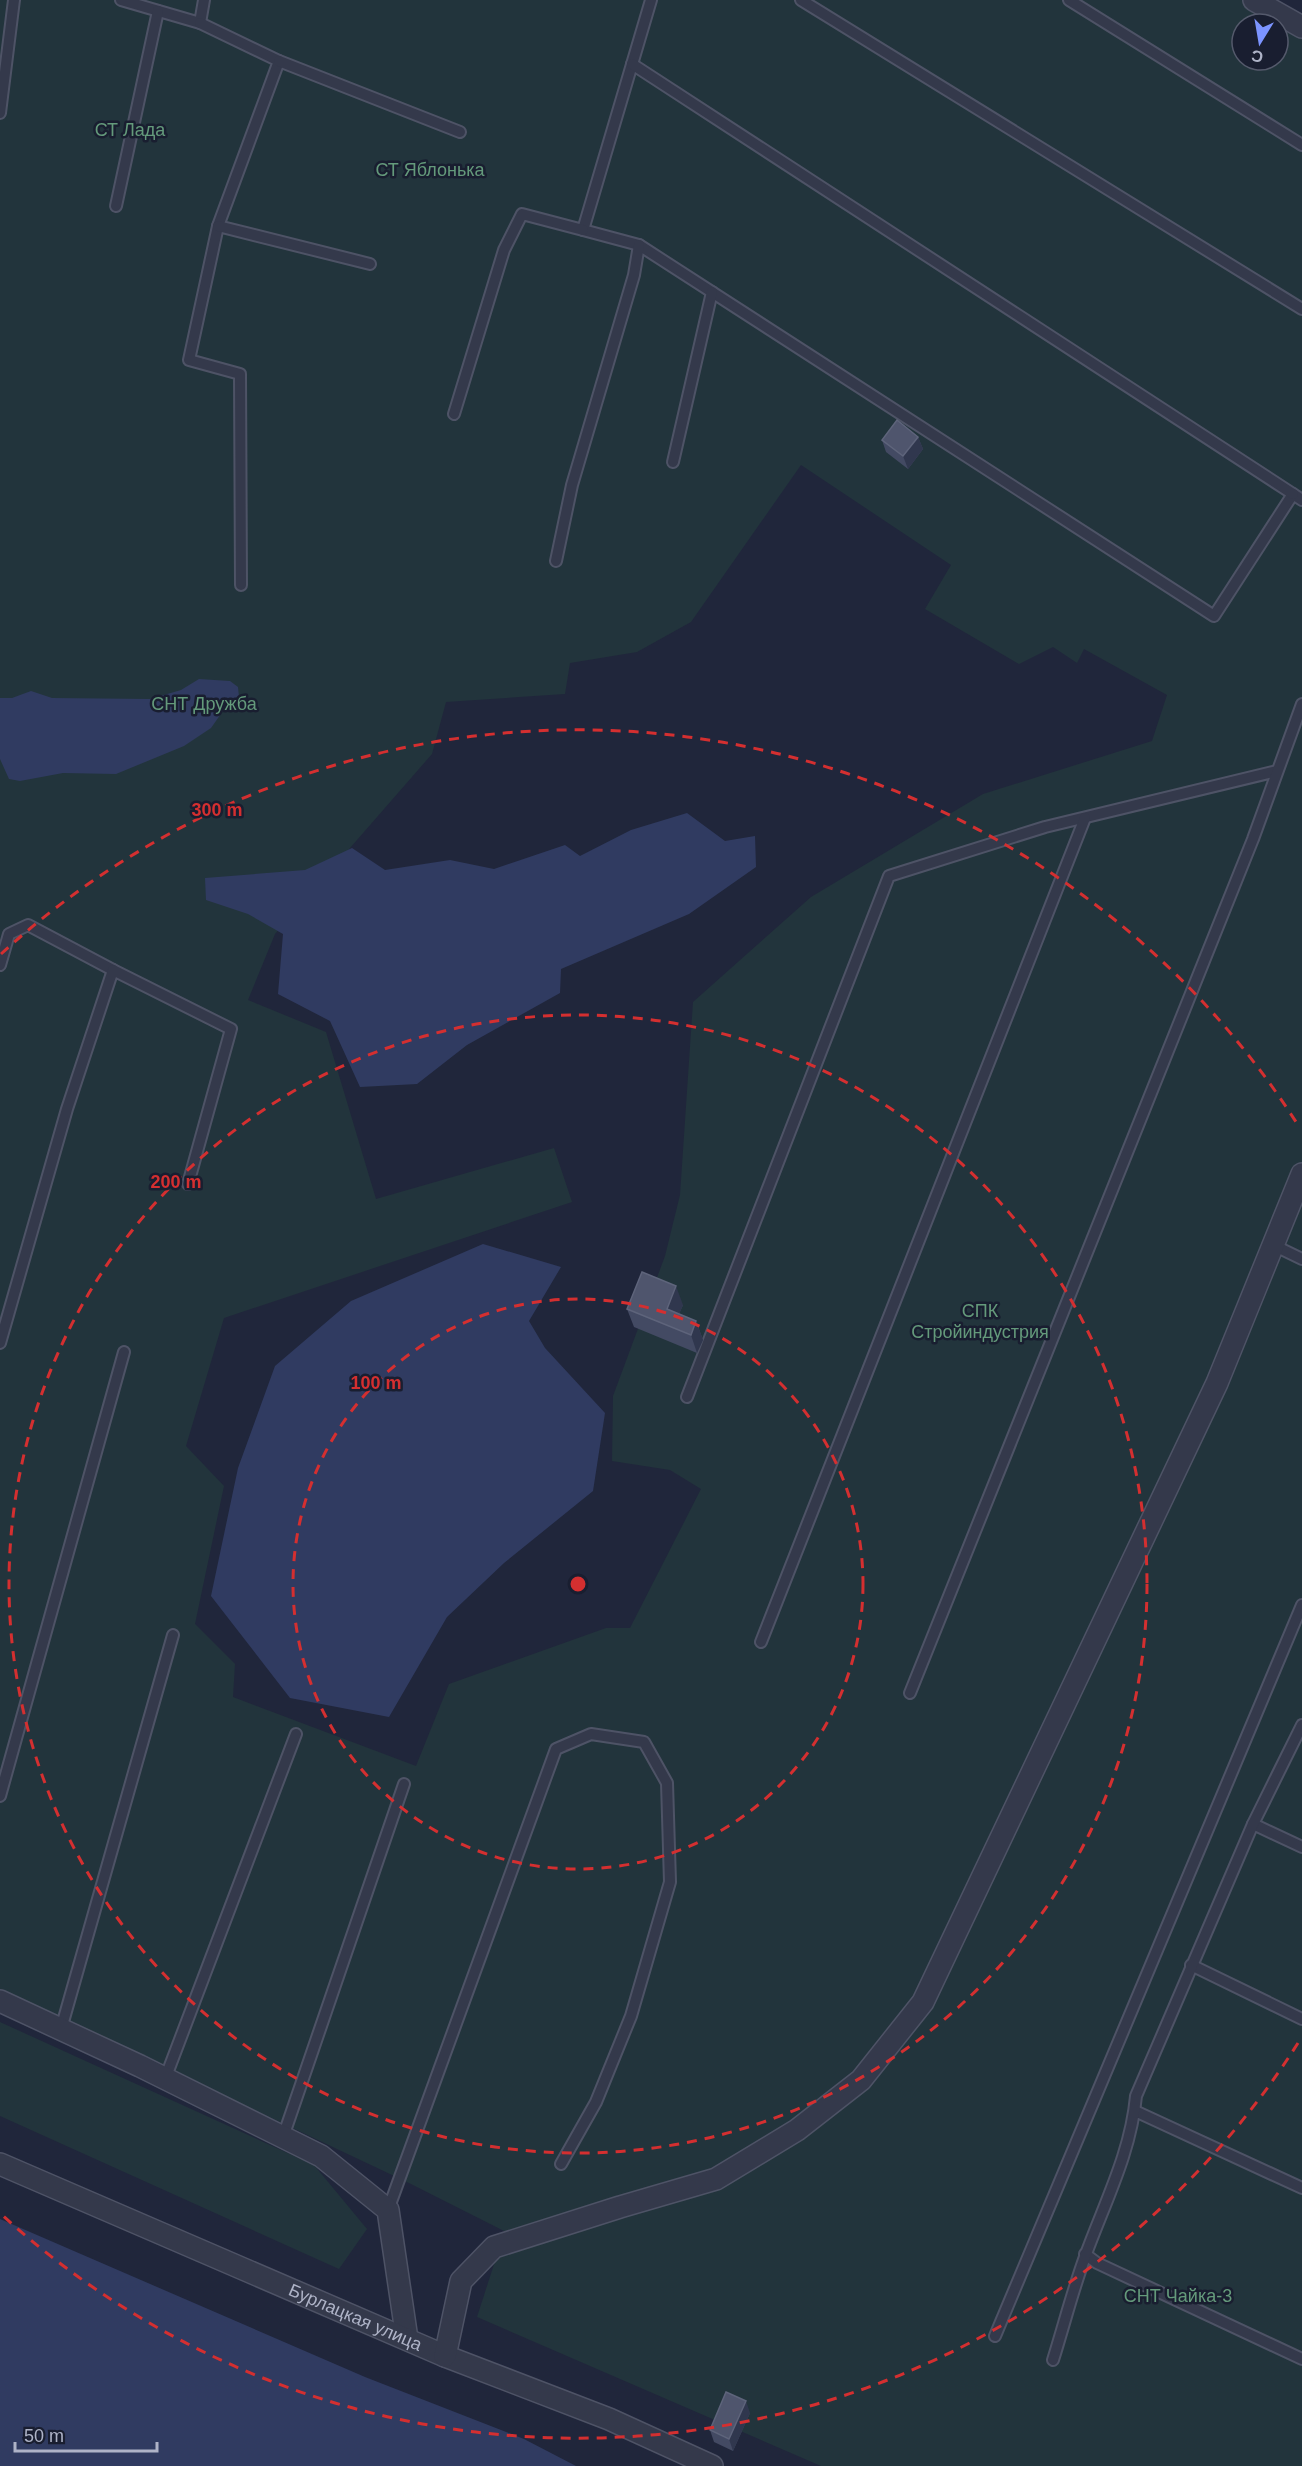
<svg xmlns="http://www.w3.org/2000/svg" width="1302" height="2466" viewBox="0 0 1302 2466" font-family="Helvetica,sans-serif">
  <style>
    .green { fill: #22343c; fill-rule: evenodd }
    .water { fill: #303b61 }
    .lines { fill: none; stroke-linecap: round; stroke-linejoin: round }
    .lane-casing { stroke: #4e5366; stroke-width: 14 }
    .street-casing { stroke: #4e5366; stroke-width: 24 }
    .lane { stroke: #34394b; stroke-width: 10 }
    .street { stroke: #34394b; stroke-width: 21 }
    .wall { fill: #434a63 }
    .shaded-wall { fill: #30374e }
    .building { fill: #4f556d; stroke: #5e647b; stroke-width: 1.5 }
    .ring { fill: none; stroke: #d42f30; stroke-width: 3; stroke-dasharray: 10 8 }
    .labels { text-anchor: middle; stroke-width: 5; stroke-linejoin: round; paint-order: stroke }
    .park-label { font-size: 18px; fill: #649a7b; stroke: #191e30 }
    .street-label { font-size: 18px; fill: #aeb3c7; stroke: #191e30 }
    .centre { fill: #d42f30; stroke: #191e30; stroke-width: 3 }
    .ring-label { font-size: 18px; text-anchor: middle; font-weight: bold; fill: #d42f30; stroke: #191e30; stroke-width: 5; stroke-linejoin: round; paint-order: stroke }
  </style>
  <rect width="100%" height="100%" fill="#20263b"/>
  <g class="green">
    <path d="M0,0H1249L1302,32V2466H821L477,2317L496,2258L508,2233L409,2183L0,1990ZM1242,24H1278V60H1242ZM801,465L951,565L925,609L1019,664L1053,647L1077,663L1084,649L1167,695L1152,741L983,794L811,897L693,1002L680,1195L665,1256L613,1396L612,1461L670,1470L701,1489L630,1628H606L449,1684L416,1766L233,1697L235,1664L195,1624L224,1486L186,1446L224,1318L572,1202L554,1148L376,1199L326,1032L248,1000L275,934L432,754L446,702L565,694L570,663L637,652L691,622Z"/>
    <polygon points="0,2022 314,2165 367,2229 339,2269 0,2116"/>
  </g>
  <g class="water">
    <polygon points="199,679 230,681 238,687 239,697 230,701 211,728 184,746 116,774 63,773 20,781 9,779 0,759 0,698 12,698 31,691 52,698 150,699 181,690"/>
    <polygon points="687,813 725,841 755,836 756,867 689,914 561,969 560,993 467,1045 417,1084 360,1087 330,1021 278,994 283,934 248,914 206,900 205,878 305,870 352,848 385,870 450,860 494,869 565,845 580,856 631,830"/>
    <polygon points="483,1244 561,1267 529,1321 545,1348 605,1413 593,1491 504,1563 447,1617 389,1717 290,1698 211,1596 238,1468 275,1366 351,1301"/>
    <polygon points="0,2219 365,2377 524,2439 576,2466 0,2466"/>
  </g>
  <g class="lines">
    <g class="lane-casing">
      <g id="lane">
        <polyline points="121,0 200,23 204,0"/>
        <polyline points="651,0 583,230 639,245 1214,616 1293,494 1302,500"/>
        <polyline points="801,0 1302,309"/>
        <polyline points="1069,0 1302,145"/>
        <polyline points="200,23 279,61 218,226 189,360 240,374 241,585"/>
        <polyline points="279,61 460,132"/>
        <polyline points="632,64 1293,494"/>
        <polyline points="0,113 14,0"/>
        <polyline points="116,206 158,11"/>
        <polyline points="218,226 370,264"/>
        <polyline points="454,414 504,250 522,214 583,230"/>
        <polyline points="673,462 712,292"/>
        <polyline points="556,561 572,485 634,275 639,245"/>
        <polyline points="0,965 9,934 28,925 113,970"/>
        <polyline points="1273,1245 1302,1259"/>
        <polyline points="0,1343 67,1109 113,970 231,1029 188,1184"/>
        <polyline points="687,1397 889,876 1045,827 1277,771"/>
        <polyline points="761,1642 1085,818"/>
        <polyline points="910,1693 1253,839 1302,704"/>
        <polyline points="0,1796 124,1352"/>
        <polyline points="1253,1824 1302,1847"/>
        <polyline points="1191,1965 1302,2019"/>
        <polyline points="61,2029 173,1635"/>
        <polyline points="165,2079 296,1734"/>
        <polyline points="1135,2111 1302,2188"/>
        <polyline points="283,2137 404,1784"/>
        <polyline points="388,2210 556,1749 591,1734 644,1742 667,1783 670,1882 631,2016 596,2102 561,2164"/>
        <polyline points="1085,2254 1097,2263 1302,2359"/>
        <polyline points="995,2336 1302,1605"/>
        <path d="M1053,2360C1064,2325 1073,2289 1086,2254C1105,2202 1131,2152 1136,2096L1253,1824L1302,1725"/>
      </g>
    </g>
    <g class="street-casing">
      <g id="street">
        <polyline points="1254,0 1302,27"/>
        <polyline points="0,2001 140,2066 321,2156 388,2210 407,2339"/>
        <path id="s1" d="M0,2164L445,2356L609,2419L712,2466"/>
        <polyline points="445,2356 461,2281 494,2247 620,2207 716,2179 797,2130 861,2080 923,2002 1217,1383 1302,1174"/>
      </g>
    </g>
    <use href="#lane" class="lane"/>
    <use href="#street" class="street"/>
  </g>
  <g class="wall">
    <polygon points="918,437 923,449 908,469 886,452 882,440"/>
    <polygon points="683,1305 679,1314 696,1321 703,1340 697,1353 634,1327 627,1309"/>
    <polygon points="750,2413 733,2451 714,2442 710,2430"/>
  </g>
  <g class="shaded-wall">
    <polygon points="918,437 923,449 908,469 903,456"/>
    <polygon points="676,1286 683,1305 673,1328 667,1309"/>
    <polygon points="696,1321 703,1340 697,1353 691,1335"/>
    <polygon points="746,2401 750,2413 733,2451 729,2439"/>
  </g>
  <g class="building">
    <polygon points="897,420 918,437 903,456 882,440"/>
    <polygon points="642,1272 676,1286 667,1309 696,1321 691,1335 627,1309"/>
    <polygon points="726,2392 746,2401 729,2439 710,2430"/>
  </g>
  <g class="ring">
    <circle cx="578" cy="1584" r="285"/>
    <circle cx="578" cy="1584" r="569"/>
    <path d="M1298 2043A854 854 0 0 1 1 2214M1 954A854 854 0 0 1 1298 1125"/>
  </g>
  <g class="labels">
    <g class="park-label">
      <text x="130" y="136">СТ Лада</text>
      <text x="430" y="176">СТ Яблонька</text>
      <text x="204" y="710">СНТ Дружба</text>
      <text x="980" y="1317">СПК<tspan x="980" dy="21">Стройиндустрия</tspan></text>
      <text x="1178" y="2302">СНТ Чайка-3</text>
    </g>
    <g class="street-label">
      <text dy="6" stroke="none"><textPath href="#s1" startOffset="387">Бурлацкая улица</textPath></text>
    </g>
  </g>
  <circle cx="578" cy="1584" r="9" class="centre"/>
  <g class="ring-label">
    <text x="217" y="816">300 m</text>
    <text x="176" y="1188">200 m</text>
    <text x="376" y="1389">100 m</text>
  </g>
  <g transform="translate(1260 42) rotate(191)"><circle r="28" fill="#191e30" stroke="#555a6c" stroke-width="1.5"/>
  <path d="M0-4.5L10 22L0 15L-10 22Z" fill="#7c94ff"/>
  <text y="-9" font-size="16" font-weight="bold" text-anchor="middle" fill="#aeb3c7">С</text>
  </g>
  <path d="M15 2442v9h142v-9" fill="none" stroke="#aeb3c7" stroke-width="3"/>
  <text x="24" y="2442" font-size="18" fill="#aeb3c7" stroke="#191e30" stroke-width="4.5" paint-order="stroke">50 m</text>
</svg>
